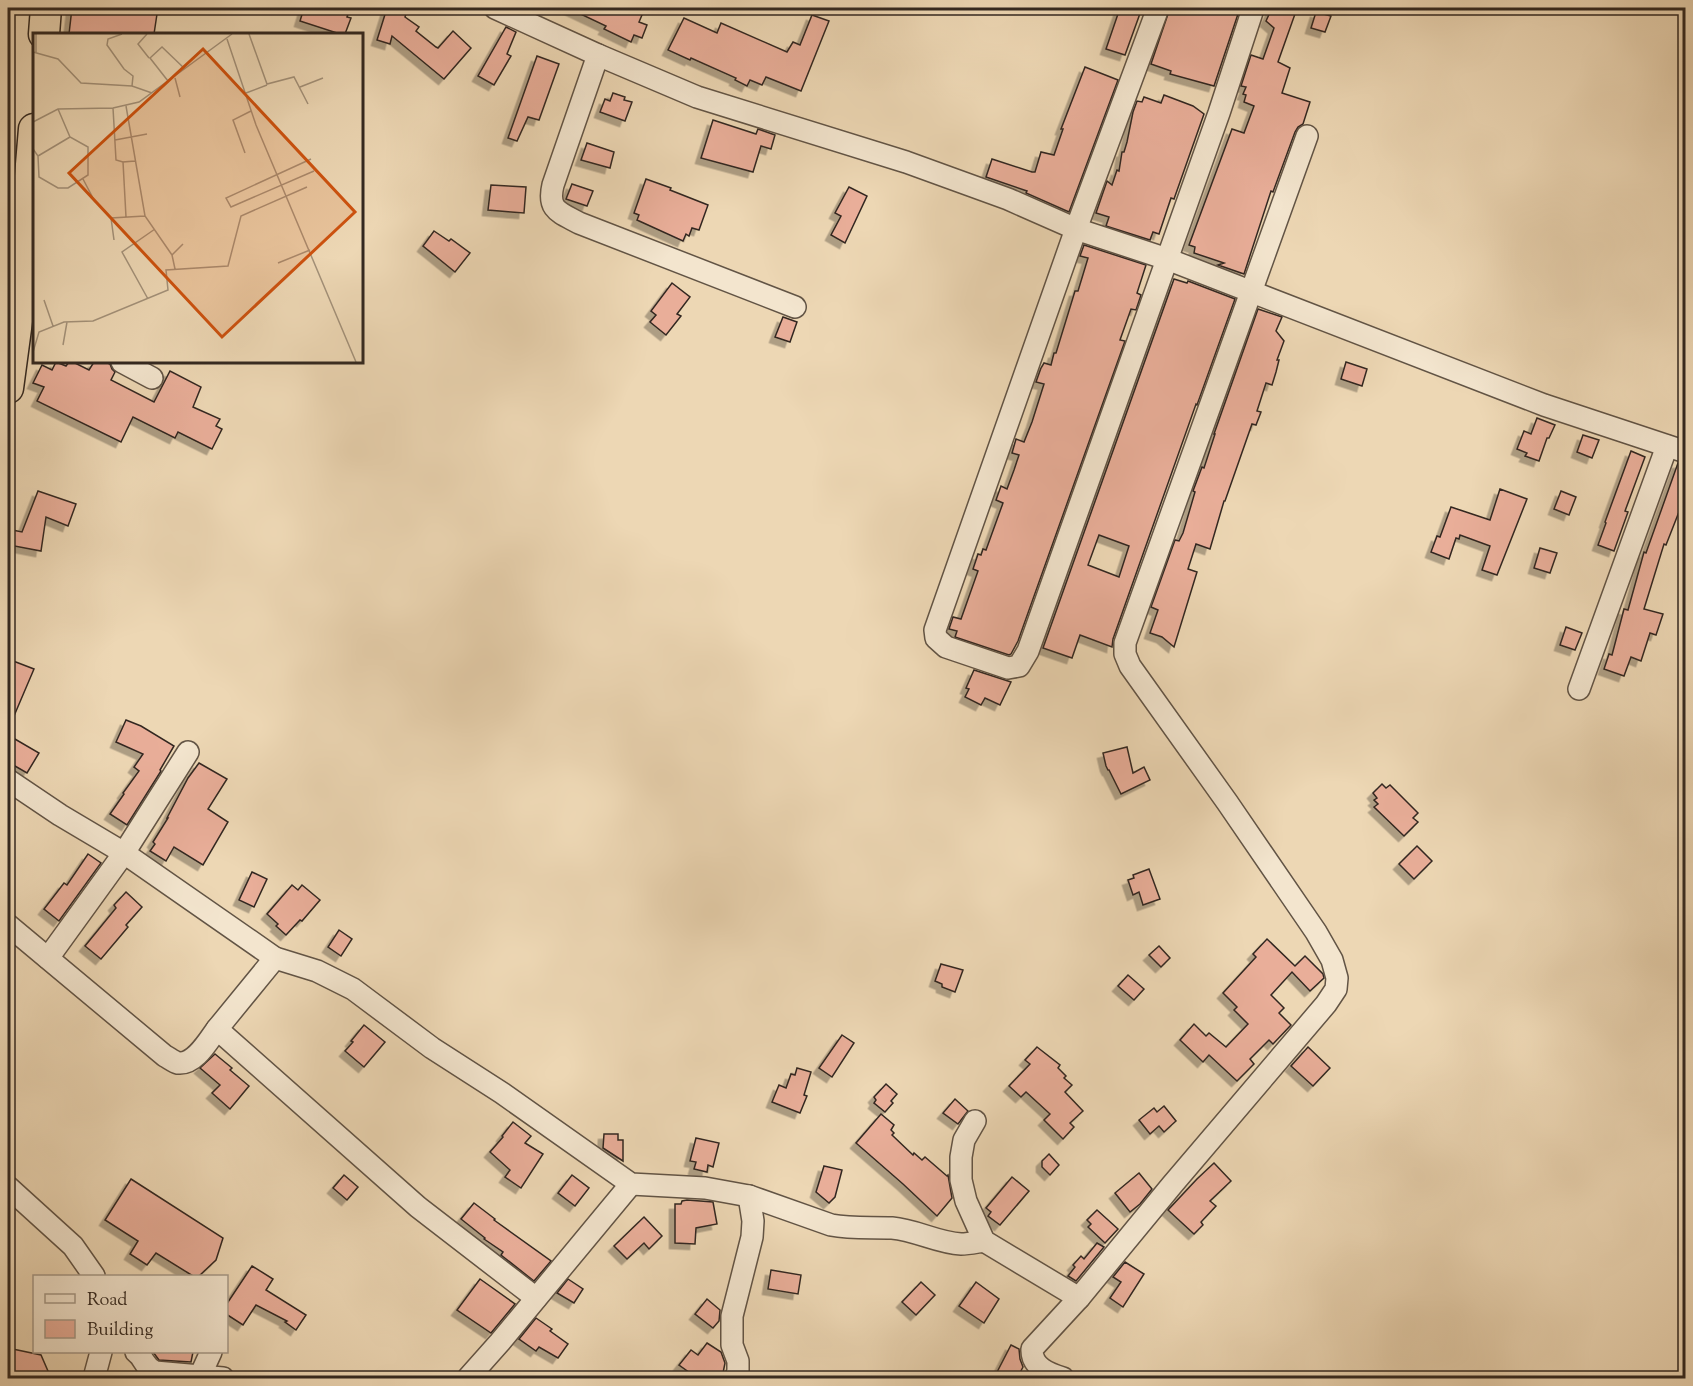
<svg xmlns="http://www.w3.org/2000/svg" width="1693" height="1386" viewBox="0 0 1693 1386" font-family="'Sorts Mill Goudy',serif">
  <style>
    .building { fill: #e9ae99; stroke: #332820; stroke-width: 1.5; fill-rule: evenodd; filter: url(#shadow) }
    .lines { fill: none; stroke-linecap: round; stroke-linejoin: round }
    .minor-casing { stroke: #625445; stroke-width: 24 }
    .highway-casing { stroke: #332820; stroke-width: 33 }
    .minor { stroke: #f3e5ce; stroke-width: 21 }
    .highway { stroke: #edd7b4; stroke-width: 30 }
    .inset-road { fill: none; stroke: #a39179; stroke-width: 1.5 }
    .view { fill: #cd520f; fill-opacity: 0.15; stroke: #cd520f; stroke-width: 3 }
    .inset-edge { fill: none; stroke: #332820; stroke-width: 3 }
  </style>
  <defs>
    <filter id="shadow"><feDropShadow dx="-5.5" dy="5.5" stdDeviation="0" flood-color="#0004"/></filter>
  </defs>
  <rect width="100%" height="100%" fill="#edd7b4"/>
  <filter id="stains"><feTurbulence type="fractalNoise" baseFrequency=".00333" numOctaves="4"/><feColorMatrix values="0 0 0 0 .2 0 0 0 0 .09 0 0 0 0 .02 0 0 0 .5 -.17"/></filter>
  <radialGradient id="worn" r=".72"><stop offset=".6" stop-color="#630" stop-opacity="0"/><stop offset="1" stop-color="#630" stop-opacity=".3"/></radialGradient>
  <g class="building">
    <polygon points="72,8 125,8 125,10 157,14 154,34 123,33 123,34 69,34"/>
    <polygon points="304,8 350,8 347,17 351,18 345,34 340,34 300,21"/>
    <polygon points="387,8 408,8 405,17 419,27 416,31 436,47 438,48 453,31 471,48 444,79 392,36 390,44 377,40"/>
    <polygon points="568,8 645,8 639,22 647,25 642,38 634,35 631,42 604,29 606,26"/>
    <polygon points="1120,8 1142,8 1125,55 1106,49"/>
    <polygon points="1170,8 1228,8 1239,11 1214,86 1170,74 1171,71 1151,64"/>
    <polygon points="1272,8 1288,8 1287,11 1295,14 1278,62 1290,68 1282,93 1310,102 1303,124 1298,127 1295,132 1273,192 1271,191 1244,274 1218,265 1224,263 1194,253 1195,247 1189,245 1232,129 1244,133 1254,106 1244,102 1246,95 1243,94 1246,87 1241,86 1251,55 1263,59 1274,28 1266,21"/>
    <polygon points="1316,12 1331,16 1325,32 1311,28"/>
    <polygon points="812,15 829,21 801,91 766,77 762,85 750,80 747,86 735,80 736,78 691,58 690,60 668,50 684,18 717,33 721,23 787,52 793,42 800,45"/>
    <polygon points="506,27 516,32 507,54 511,56 494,85 478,76"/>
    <polygon points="537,56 559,64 539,120 528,117 517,141 508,138"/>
    <polygon points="1085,67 1118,80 1069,212 1026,193 1027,191 986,177 992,159 1032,172 1035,172 1041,152 1054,155 1063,129 1061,129"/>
    <polygon points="613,93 625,97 624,100 632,102 625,121 600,112 605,99 610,101"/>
    <polygon points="1164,95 1193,106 1204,114 1174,199 1171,198 1159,234 1153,232 1150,240 1106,226 1109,217 1096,213 1107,181 1112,185 1117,170 1119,171 1122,152 1124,152 1127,142 1133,112 1137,101 1142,102 1144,97 1161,103"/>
    <polygon points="713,120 756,134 758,129 775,135 771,149 761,146 753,172 701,158"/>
    <polygon points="587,143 614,152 610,168 581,160"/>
    <polygon points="646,179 671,188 670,190 708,205 699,230 692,228 689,236 686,234 683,241 637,220 639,215 634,213"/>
    <polygon points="572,184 593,191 587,206 566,199"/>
    <polygon points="491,185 526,187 524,213 488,210"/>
    <polygon points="849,187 867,196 845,243 831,235 841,216 835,213"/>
    <polygon points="434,231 449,241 451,239 470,253 455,272 423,246"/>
    <polygon points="1084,245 1146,265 1137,293 1141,295 1136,310 1131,309 1120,340 1125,341 1018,641 1011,654 1009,655 955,637 957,631 949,629 953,617 961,619 978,571 973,569 978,554 981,555 983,549 986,550 1003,503 996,500 1001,486 1007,489 1014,470 1019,455 1012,453 1016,439 1024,442 1032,422 1044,384 1036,382 1041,368 1044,363 1051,365 1054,353 1056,353 1075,291 1078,291 1088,258 1080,256"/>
    <path d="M1174,279L1187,283L1188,281L1235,299L1197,405L1196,404L1113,639L1112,647L1080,635L1072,658L1043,648ZM1099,535L1129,546L1119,577L1088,565Z"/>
    <polygon points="672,283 690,297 677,314 681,316 666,335 650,322 656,315 651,311"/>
    <polygon points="1258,309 1282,317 1276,331 1284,341 1277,360 1279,360 1276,372 1272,385 1266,383 1257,411 1261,412 1256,425 1252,424 1225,501 1224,501 1210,549 1196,544 1188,569 1197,572 1174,647 1162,637 1150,633 1158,610 1151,607 1175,540 1179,541 1183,533 1195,492 1193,491 1202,467 1204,468 1215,434 1214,434"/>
    <polygon points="783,317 797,322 790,342 775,337"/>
    <polygon points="56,362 66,366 69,362 73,362 89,370 94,362 105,362 110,364 112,369 115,372 111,380 154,402 170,371 201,387 193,407 220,419 216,426 222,429 212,449 178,432 175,438 133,417 121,442 37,401 44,387 33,383 42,365 52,370"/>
    <polygon points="1346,362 1367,369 1362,386 1341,379"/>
    <polygon points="1537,418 1555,425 1549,438 1547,438 1539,461 1525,456 1527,453 1517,449 1524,431 1531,434"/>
    <polygon points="1583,435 1599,440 1592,458 1577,452"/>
    <polygon points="1631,451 1645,457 1625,511 1628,512 1614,551 1598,545 1606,523 1605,522"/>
    <polygon points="1678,463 1686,464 1686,494 1666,545 1664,544 1644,609 1663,614 1656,635 1650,633 1641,661 1631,657 1624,676 1604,669 1609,654 1612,655 1624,609 1628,610 1644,552 1646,553"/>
    <polygon points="1500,489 1527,499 1497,575 1482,570 1490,546 1460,535 1459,539 1456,538 1449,559 1431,552 1437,536 1440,537 1451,507 1490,520"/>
    <polygon points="38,491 76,504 68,526 46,517 41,551 9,545 12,530 22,532"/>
    <polygon points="1561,491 1576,497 1569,515 1554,509"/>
    <polygon points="1540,548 1557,553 1550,573 1534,568"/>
    <polygon points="1566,627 1582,633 1575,650 1560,645"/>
    <polygon points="8,659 34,669 8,730"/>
    <polygon points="974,670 1011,682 1000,705 985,698 981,705 965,697 969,689 966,688"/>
    <polygon points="126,720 141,726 174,746 160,770 161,771 127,825 110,814 124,794 123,793 139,771 134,767 143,754 116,742"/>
    <polygon points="8,735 39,753 27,773 8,762"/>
    <polygon points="1127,747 1133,773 1144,767 1150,780 1121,794 1109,770 1108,770 1106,766 1103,753"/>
    <polygon points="199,763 227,779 208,809 228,822 203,865 174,847 166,861 150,851 155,844 153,842 168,818 167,818 188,778"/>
    <polygon points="1382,784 1386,788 1390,785 1418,813 1413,818 1418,822 1404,836 1374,807 1378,804 1374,800 1377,798 1373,793"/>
    <polygon points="1417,846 1432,861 1414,879 1399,864"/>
    <polygon points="88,854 101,863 59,921 44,909 64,883 67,885"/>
    <polygon points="1149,869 1160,899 1143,905 1139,892 1133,895 1128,880 1134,878 1133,875"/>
    <polygon points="252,872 267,879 254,907 239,900"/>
    <polygon points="292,885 298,890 302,885 320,900 302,921 300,920 286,935 276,926 278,924 267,914"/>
    <polygon points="126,892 142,907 126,925 128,927 101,959 85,946 116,908 114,905"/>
    <polygon points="339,930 352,939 341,956 328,947"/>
    <polygon points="1267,939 1295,966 1305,956 1323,974 1324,978 1310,991 1292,972 1271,995 1284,1008 1279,1013 1291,1025 1273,1044 1269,1040 1250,1059 1254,1064 1237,1081 1209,1055 1203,1062 1180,1040 1194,1024 1206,1036 1209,1033 1226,1047 1248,1024 1234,1010 1237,1007 1223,993 1256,957 1253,954"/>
    <polygon points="1159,946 1170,958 1161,967 1149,955"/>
    <polygon points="941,964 963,970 955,992 942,987 942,984 935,981"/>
    <polygon points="1128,975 1144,989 1134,1000 1118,986"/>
    <polygon points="364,1025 385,1042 364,1067 345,1051 353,1042 351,1041"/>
    <polygon points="842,1035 854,1043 832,1077 819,1068"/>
    <polygon points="1037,1047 1060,1065 1058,1068 1066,1076 1064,1078 1072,1085 1065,1092 1083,1111 1070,1123 1074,1127 1063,1139 1044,1120 1050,1114 1026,1092 1021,1097 1009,1086 1030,1064 1025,1060"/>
    <polygon points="1308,1047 1330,1068 1313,1086 1291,1066"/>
    <polygon points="215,1054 232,1068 230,1070 249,1086 230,1109 212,1093 220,1085 200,1068"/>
    <polygon points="797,1068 811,1072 804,1095 807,1096 800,1113 772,1102 779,1085 786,1088 791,1074 795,1075"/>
    <polygon points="886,1084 897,1094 891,1101 893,1103 885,1112 874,1103 876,1100 874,1097"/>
    <polygon points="955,1099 968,1111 958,1124 943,1113"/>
    <polygon points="1164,1106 1176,1121 1164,1132 1159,1126 1150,1134 1139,1120 1154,1108 1157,1112"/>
    <polygon points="881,1114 894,1125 891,1130 894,1133 892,1135 913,1155 914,1153 922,1160 925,1157 947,1176 948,1175 952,1198 937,1216 903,1184 856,1143"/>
    <polygon points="513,1122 531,1136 525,1143 543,1154 521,1188 505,1177 510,1170 490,1152 503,1137 502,1136"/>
    <polygon points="604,1134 618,1134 618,1140 623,1140 623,1161 603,1148"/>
    <polygon points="696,1138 719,1143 713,1167 708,1165 707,1172 694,1169 696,1162 690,1161"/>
    <polygon points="1049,1154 1059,1165 1050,1175 1042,1167 1042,1161"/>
    <polygon points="1214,1163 1231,1181 1210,1201 1216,1206 1201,1222 1203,1225 1194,1234 1168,1210 1197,1179"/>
    <polygon points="824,1166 842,1170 835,1197 829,1203 816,1192"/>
    <polygon points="1139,1173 1152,1189 1140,1204 1130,1212 1115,1193"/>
    <polygon points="344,1175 358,1187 347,1200 333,1188"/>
    <polygon points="572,1175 589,1188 575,1206 558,1193"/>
    <polygon points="1012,1177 1029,1191 1000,1225 988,1216 991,1212 986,1208"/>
    <polygon points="131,1179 223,1238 216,1260 199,1276 193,1276 156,1253 147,1265 130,1254 138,1241 105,1220"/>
    <polygon points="687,1200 713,1202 717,1224 696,1228 695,1244 675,1243 675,1204 681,1204 682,1201"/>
    <polygon points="474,1203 495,1219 494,1220 551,1261 534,1281 501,1255 503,1252 484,1239 485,1238 461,1219"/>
    <polygon points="1097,1210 1118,1229 1105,1243 1088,1227 1091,1224 1087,1220"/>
    <polygon points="644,1217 662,1236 649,1249 644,1243 627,1259 614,1246"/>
    <polygon points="1097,1243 1104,1247 1076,1281 1068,1276 1075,1267 1073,1265 1081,1256 1084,1259"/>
    <polygon points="1125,1262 1144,1274 1123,1307 1110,1298 1121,1282 1113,1277"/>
    <polygon points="252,1266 273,1279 266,1290 306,1315 296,1330 285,1322 287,1321 256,1305 243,1325 226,1314 226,1305"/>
    <polygon points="771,1270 801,1275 798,1294 768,1289"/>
    <polygon points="480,1279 515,1304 491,1333 457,1310"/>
    <polygon points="568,1279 583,1289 574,1303 557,1293"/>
    <polygon points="921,1282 935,1295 916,1315 902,1302"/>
    <polygon points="976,1282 999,1299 984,1323 959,1306"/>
    <polygon points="707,1299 720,1310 719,1321 713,1328 695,1314"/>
    <polygon points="536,1318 552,1329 550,1331 568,1344 558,1358 539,1347 536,1351 519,1339"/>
    <polygon points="707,1343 721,1352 725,1363 722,1378 703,1378 695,1372 693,1375 679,1365 691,1350 698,1355"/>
    <polygon points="1011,1345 1019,1349 1020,1359 1023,1367 1017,1378 994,1378"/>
    <polygon points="8,1348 41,1355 51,1378 8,1378"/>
    <polygon points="153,1352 193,1352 191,1362 159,1360"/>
  </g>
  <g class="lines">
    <g class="minor-casing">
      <g id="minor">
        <polyline points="495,8 598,55 697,97 906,162 1008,199 1076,229 1167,259 1544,405 1686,452"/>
        <polyline points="1158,8 1076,229 935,630 936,638 946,647 1008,668 1019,666 1028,651 1219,113 1252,12"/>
        <path d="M598,55L553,185C547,210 559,212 579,223L795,307"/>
        <polyline points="8,205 27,206"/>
        <polyline points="122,362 152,378"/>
        <polyline points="1579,689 1667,446"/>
        <path d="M8,780L60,815L124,853L275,958L317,971L353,989L432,1048L502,1093L631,1184L705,1188L749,1196L831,1225C852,1229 871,1227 892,1228C916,1230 938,1243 961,1244C969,1244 977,1242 984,1241"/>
        <path d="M8,925L165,1056C169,1058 174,1062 178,1063C195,1065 208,1041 217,1029"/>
        <polyline points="48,958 124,853 188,752"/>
        <polyline points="275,958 217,1029 418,1207 536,1298"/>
        <polyline points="975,1121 964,1140 961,1157 961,1180 966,1201 984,1241 1079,1298"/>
        <polyline points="8,1187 73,1246 94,1276"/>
        <path d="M136,1352C145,1358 142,1365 155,1372L223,1378"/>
        <polyline points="200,1376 211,1352"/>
        <polyline points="94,1378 101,1352"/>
        <polyline points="468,1378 500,1342 631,1184"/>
        <polyline points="735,1378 738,1372 738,1361 732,1345 732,1316 752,1237 753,1221 749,1196"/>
        <path d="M1063,1378C1049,1374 1031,1367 1032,1349L1079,1298L1172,1185L1326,1004L1336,989L1337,978L1332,960L1316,932L1227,802L1130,666L1125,654V643L1307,136"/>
      </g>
    </g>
    <g class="highway-casing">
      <g id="highway">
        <polyline points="44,34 46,8"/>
        <polyline points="8,388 19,306 34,129"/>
      </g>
    </g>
    <use href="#minor" class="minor"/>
    <use href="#highway" class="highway"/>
  </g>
  <g transform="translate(33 33)">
    <rect width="330" height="330" fill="#edd7b4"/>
    <path class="inset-road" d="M89,1L75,6L74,12L91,36L100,43L99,53M114,1L105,11L116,25M216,1L234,51L261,44L275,71M194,6L223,92L323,329M0,19L25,26L48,50L99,53L119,60M3,20V1M142,45L147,64M135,48L117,25L129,14L152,36M267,54L290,45M213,60L234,52M93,73L112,183L139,222M80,75L83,127L90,129M0,89L25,76L80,75L106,69L199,1M82,107L114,101M0,116L5,123L6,144L25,155H35L55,142V114L37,104L25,76M212,120L200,87L218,78M5,123L37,104M278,126L193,165L198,174L281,138M50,146L62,169M93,184L90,129L102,128M81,207L78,185L112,183M245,230L277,217M142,236L139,222L150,211M115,266L89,219L122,196M11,267L20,293M30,312L34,289M0,319L6,299L31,289L60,288L135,257L133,237L195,233L208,183L274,154"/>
    <path class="view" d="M170,16L322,179L189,304L36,140Z"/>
    <rect width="330" height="330" class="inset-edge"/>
  </g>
  <rect width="1693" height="1386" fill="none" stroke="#edd7b4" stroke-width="30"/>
  <rect x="9" y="9" width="1675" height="1368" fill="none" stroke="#332820" stroke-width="3"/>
  <rect x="15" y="15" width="1663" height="1356" fill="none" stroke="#332820" stroke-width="1.5"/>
  <rect x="33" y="1275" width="195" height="78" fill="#f3e5ce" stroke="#a69988" stroke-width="1.5"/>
  <rect x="45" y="1294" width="30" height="9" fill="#f3e5ce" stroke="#a69988" stroke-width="1.5"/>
  <text x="87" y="1305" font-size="18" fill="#332820">Road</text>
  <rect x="45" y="1320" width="30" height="18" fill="#e9ae99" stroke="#a69988" stroke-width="1.5"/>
  <text x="87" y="1335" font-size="18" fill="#332820">Building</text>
  <rect width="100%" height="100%" filter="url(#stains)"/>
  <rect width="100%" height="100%" fill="url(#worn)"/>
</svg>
